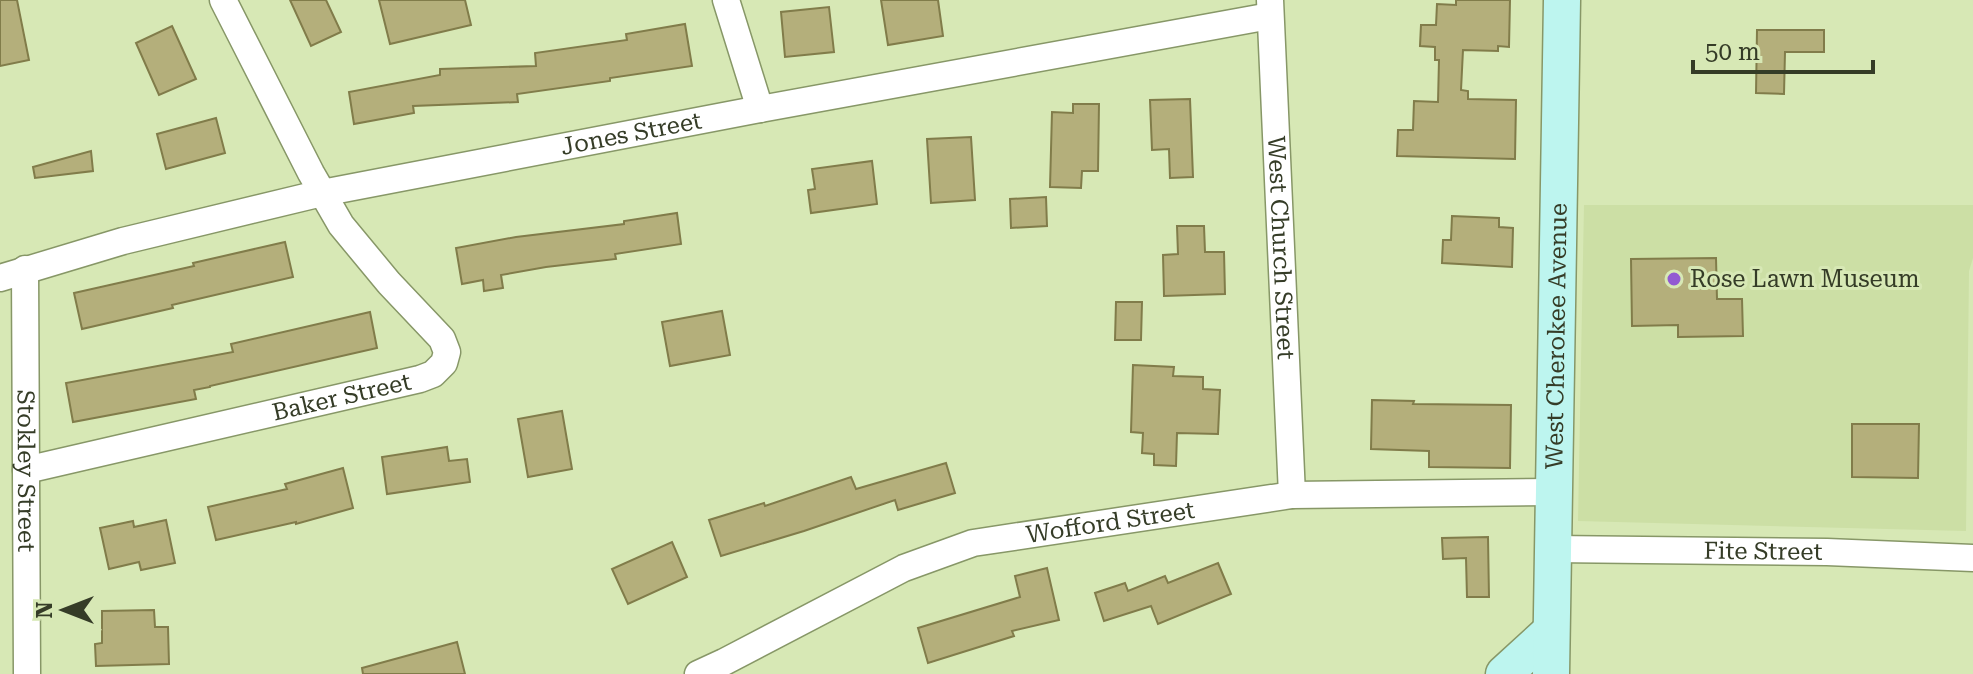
<svg xmlns="http://www.w3.org/2000/svg" width="1973" height="674" viewBox="0 0 1973 674" font-family="'Roboto Serif',serif">
  <style>
    .built { fill: #ccdfa5 }
    .building { fill: #b4af7b; stroke: #817c4a; stroke-width: 2 }
    .lines { fill: none; stroke-linecap: round; stroke-linejoin: round }
    .minor-casing { stroke: #879767; stroke-width: 29 }
    .secondary-casing { stroke: #879767; stroke-width: 39 }
    .minor { stroke: #fff; stroke-width: 26 }
    .secondary { stroke: #bdf5ef; stroke-width: 36 }
    .poi-dot { fill: #925ad2; stroke: #d7e8b5; stroke-width: 3 }
    .labels { text-anchor: middle; stroke-width: 6; stroke-linejoin: round; paint-order: stroke }
    .street-label { font-size: 24px; fill: #353c27; stroke: #d7e8b5 }
    .poi-label { font-size: 24px; fill: #353c27; stroke: #d7e8b5; text-anchor: start }
  </style>
  <rect width="100%" height="100%" fill="#d7e8b5"/>
  <polygon class="built" points="1584,205 1973,205 1973,258 1969,271 1966,531 1578,521"/>
  <g class="building">
    <polygon points="0,0 17,0 29,60 0,66"/>
    <polygon points="290,0 326,0 341,32 311,46"/>
    <polygon points="379,0 465,0 471,25 390,44"/>
    <polygon points="881,0 938,0 943,36 888,45"/>
    <polygon points="1456,0 1510,0 1509,47 1498,46 1498,51 1463,50 1461,90 1468,91 1468,99 1516,100 1515,159 1397,156 1398,130 1413,130 1414,101 1438,102 1439,60 1435,60 1435,47 1420,46 1421,25 1436,25 1437,4 1456,5"/>
    <polygon points="829,7 834,52 785,57 781,12"/>
    <polygon points="685,24 692,66 610,78 610,81 517,94 518,102 413,106 414,113 354,124 349,92 440,75 440,69 536,66 535,53 627,40 626,34"/>
    <polygon points="172,26 196,79 159,95 136,43"/>
    <polygon points="1757,30 1824,30 1824,52 1785,52 1784,94 1756,93"/>
    <polygon points="1190,99 1193,177 1170,178 1169,149 1152,150 1150,100"/>
    <polygon points="1073,104 1099,104 1098,171 1082,171 1081,188 1050,187 1052,112 1073,113"/>
    <polygon points="216,118 225,153 166,169 157,134"/>
    <polygon points="971,137 975,200 931,203 927,139"/>
    <polygon points="91,151 93,171 35,178 33,167"/>
    <polygon points="872,161 877,204 811,213 808,190 815,189 812,169"/>
    <polygon points="1046,197 1047,226 1011,228 1010,199"/>
    <polygon points="677,213 681,244 615,254 616,259 546,267 501,275 503,288 484,291 483,280 462,284 456,248 516,237 624,224 624,221"/>
    <polygon points="1452,216 1499,218 1499,227 1513,228 1512,267 1442,263 1443,240 1451,240"/>
    <polygon points="1177,226 1204,226 1205,252 1224,252 1225,294 1164,296 1163,255 1178,254"/>
    <polygon points="285,242 293,277 172,305 173,308 82,329 74,293 194,266 193,263"/>
    <polygon points="1716,258 1717,299 1742,299 1743,336 1678,337 1678,325 1632,326 1631,259"/>
    <polygon points="1116,302 1142,302 1141,340 1115,340"/>
    <polygon points="722,311 730,355 670,366 662,322"/>
    <polygon points="370,312 377,348 210,386 210,387 194,390 196,399 73,422 66,383 233,352 231,344"/>
    <polygon points="1133,365 1174,367 1173,376 1203,377 1203,389 1220,390 1218,434 1177,433 1176,466 1154,465 1154,454 1142,453 1143,433 1131,432"/>
    <polygon points="1372,400 1414,401 1413,404 1511,405 1510,468 1429,467 1429,451 1371,449"/>
    <polygon points="562,411 572,469 528,477 518,419"/>
    <polygon points="1852,424 1919,424 1918,478 1852,477"/>
    <polygon points="447,447 449,461 467,459 470,482 387,494 382,457"/>
    <polygon points="946,463 955,493 898,510 895,500 804,531 721,556 709,520 764,503 765,506 851,477 856,489"/>
    <polygon points="343,468 353,508 296,524 296,522 216,540 208,507 287,489 285,484"/>
    <polygon points="166,520 175,563 141,570 139,562 109,569 100,528 133,521 134,527"/>
    <polygon points="1488,537 1489,597 1467,597 1466,558 1443,559 1442,538"/>
    <polygon points="672,542 687,577 628,604 612,569"/>
    <polygon points="1218,563 1231,594 1158,624 1151,606 1104,621 1095,593 1125,583 1128,591 1165,576 1168,583"/>
    <polygon points="1047,568 1059,620 1012,631 1014,636 928,663 918,628 1020,597 1015,576"/>
    <polygon points="154,610 155,627 168,627 169,664 96,666 95,644 102,643 102,611"/>
    <polygon points="457,642 465,674 363,674 362,668"/>
  </g>
  <g class="lines">
    <g class="minor-casing">
      <g id="minor">
        <polyline points="726,0 760,109"/>
        <path id="s1" d="M1270,0L1292,495"/>
        <path id="s2" d="M25,269L27,674"/>
        <path id="s3" d="M0,278L123,241L322,193L760,109L1270,16"/>
        <path id="s4" d="M26,470L420,379L433,374L444,363L447,352L442,339L389,283L341,225L311,173L223,0"/>
        <path id="s5" d="M1553,549L1827,552L1973,558"/>
        <path id="s6" d="M698,674L724,662L904,568L973,543L1292,495L1554,492"/>
      </g>
    </g>
    <g class="secondary-casing">
      <g id="secondary">
        <polyline points="1504,674 1551,631"/>
        <path id="s7" d="M1551,674L1562,0"/>
      </g>
    </g>
    <use href="#minor" class="minor"/>
    <use href="#secondary" class="secondary"/>
  </g>
  <circle class="poi-dot" cx="1674" cy="279" r="8"/>
  <g class="labels">
    <g class="street-label">
      <text dy="8" stroke="none"><textPath href="#s3" startOffset="648">Jones Street</textPath></text>
      <text dy="8" stroke="none"><textPath href="#s1" startOffset="248">West Church Street</textPath></text>
      <text dy="8" stroke="none"><textPath href="#s7" startOffset="338">West Cherokee Avenue</textPath></text>
      <text dy="8" stroke="none"><textPath href="#s4" startOffset="324">Baker Street</textPath></text>
      <text dy="8" stroke="none"><textPath href="#s2" startOffset="202">Stokley Street</textPath></text>
      <text dy="8" stroke="none"><textPath href="#s6" startOffset="444">Wofford Street</textPath></text>
      <text dy="8" stroke="none"><textPath href="#s5" startOffset="210">Fite Street</textPath></text>
    </g>
    <g class="poi-label">
      <text x="1690" y="287">Rose Lawn Museum</text>
    </g>
  </g>
  <g transform="translate(64 610) rotate(270)" stroke="#d7e8b5" stroke-width="6" paint-order="stroke">
  <path d="M0-6L14 30L0 20L-14 30Z" fill="#353c27"/>
  <text y="-12" font-size="22" font-weight="bold" text-anchor="middle" fill="#353c27">N</text>
  </g>
  <path d="M1693 60v12h180v-12" fill="none" stroke="#353c27" stroke-width="4"/>
  <text x="1705" y="60" font-size="24" fill="#353c27" stroke="#d7e8b5" stroke-width="6" paint-order="stroke">50 m</text>
</svg>
